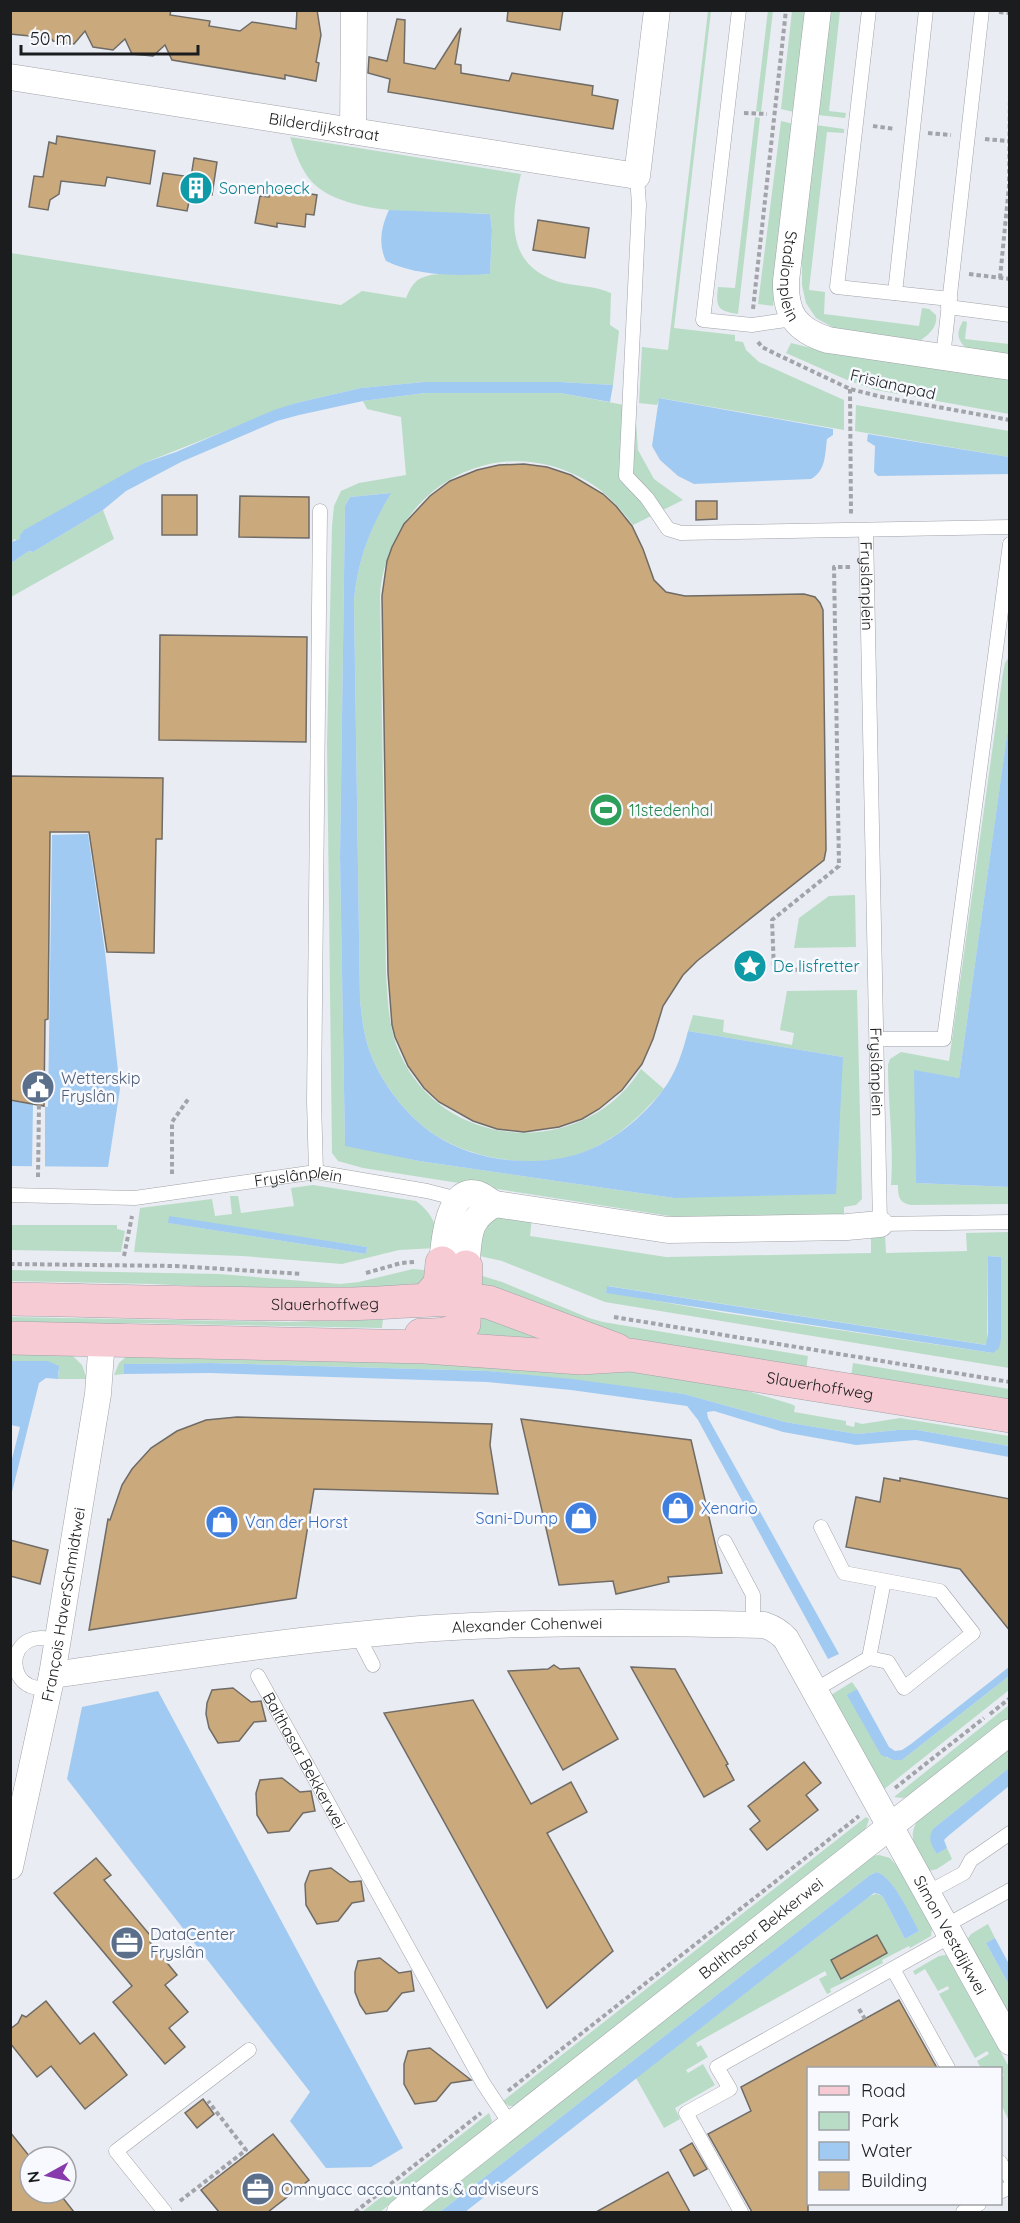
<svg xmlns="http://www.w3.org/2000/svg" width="1020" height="2223" viewBox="0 0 1020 2223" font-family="Quicksand,sans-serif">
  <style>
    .green { fill: #b9dcc6; fill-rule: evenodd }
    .water { fill: #a1caf2 }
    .pier { fill: #e9ecf2 }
    .building { fill: #caa97d; stroke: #6f6b66; stroke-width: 1.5 }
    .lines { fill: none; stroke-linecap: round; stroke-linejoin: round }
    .service-casing { stroke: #a0a3a9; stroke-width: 15 }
    .minor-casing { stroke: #a0a3a9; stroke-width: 27 }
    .secondary-casing { stroke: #a0a3a9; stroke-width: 34 }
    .path { stroke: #a2a4a9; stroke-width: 4; stroke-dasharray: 4.5 3; stroke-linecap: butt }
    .service { stroke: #fff; stroke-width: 14 }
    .minor { stroke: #fff; stroke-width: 26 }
    .secondary { stroke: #f6cbd4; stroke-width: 33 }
    .labels { text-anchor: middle; stroke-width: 5; stroke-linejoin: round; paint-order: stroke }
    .street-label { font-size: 16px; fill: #1b1c1e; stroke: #f7f9fe }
    .culture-label { font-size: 16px; fill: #0d838f; stroke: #f7f9fe; text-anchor: start }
    .leisure-label { font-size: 16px; fill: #27864d; stroke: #f7f9fe; text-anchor: start }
    .service-label { font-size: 16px; fill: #4e5e75; stroke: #f7f9fe; text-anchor: start }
    .shop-label { font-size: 16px; fill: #366cbe; stroke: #f7f9fe; text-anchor: start }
  </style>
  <rect width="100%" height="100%" fill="#e9ecf2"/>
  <g class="green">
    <polygon points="768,10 773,11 761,112 756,111"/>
    <polygon points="708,11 711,11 674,328 735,335 735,341 743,342 746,350 759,362 844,400 844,430 660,398 657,405 639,403 642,347 668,350"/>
    <polygon points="792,11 807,11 794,112 781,109"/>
    <polygon points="828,11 840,11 829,111 846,113 845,118 818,115"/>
    <path d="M755,117L760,118L738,314C716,311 716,306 718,287L735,288Z"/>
    <polygon points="781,121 794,124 773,306 758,304"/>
    <path d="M816,125L844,129V133L827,132L809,290L825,292L824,314L919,326L922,308L929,309L936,315C938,327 929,334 920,341L836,329L816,318L806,303L802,285V241Z"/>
    <path d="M290,137L521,174C511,217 505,263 556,281C575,287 593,285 611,293L610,325L619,331L613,385L560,382H424L361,388L296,403L144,463L17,541L15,539L11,542V253L341,305L362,291L406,298C409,290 415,279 424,277C441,271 471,275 490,274L492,230L490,214C443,212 346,218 312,182C301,170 295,152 290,137Z"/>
    <path d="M963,321L967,322L965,339L1009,344V357L966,348C956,338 957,332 963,321Z"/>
    <polygon points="791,343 811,348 1009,378 1009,414 876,390 847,380 786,353"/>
    <path d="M425,393H560L635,407L638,450L654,479L683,500L633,525C620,508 606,492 587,481C494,426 387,492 380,596L386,973C388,1001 388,1028 400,1054C444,1152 584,1160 641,1069L664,1089C641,1116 616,1140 582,1153C536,1169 476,1161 435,1135C410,1119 387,1090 374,1062C365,1043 362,1021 360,1000L354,600C358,559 370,528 390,493L350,497L345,506L340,858L345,1145L419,1161L674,1198L843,1057L688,1031L693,1015L724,1020L723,1032L792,1045L794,1033L780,1030L787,991L857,990L862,1199L856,1205L844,1207V1214L676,1217L363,1168L338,1161L332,1153L327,743L332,526L334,506L341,491L359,483L406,475L401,417L367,409L363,401Z"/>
    <polygon points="856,405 1009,431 1009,457 855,431"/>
    <polygon points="103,510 114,539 11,597 11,563 29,551 33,552"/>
    <path d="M1009,657V722L959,1078L915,1071L916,1183L1009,1187V1204L911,1205C899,1203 898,1196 898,1185H891C894,1144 888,1105 888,1065L890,1059L901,1052L949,1061L1003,673L1005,663Z"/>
    <polygon points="855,895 856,947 794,948 799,918 829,896"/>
    <path d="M313,1185L416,1201C433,1214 439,1227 436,1248L399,1250L342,1264L242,1256L134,1252L140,1208L212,1199L215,1216L232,1214L230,1196H238L241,1213L294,1206L291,1188ZM169,1217L367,1247L366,1254L169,1223Z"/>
    <path d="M497,1215L532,1218L530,1236L666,1257L871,1253V1235H885L886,1253L967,1251L966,1233L1009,1232V1368L605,1302L502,1261L475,1255L482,1228ZM988,1256L1001,1257V1324L993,1353L725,1313L606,1292L608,1286L987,1345Z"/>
    <polygon points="11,1225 117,1225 117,1229 125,1231 121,1252 11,1250"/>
    <polygon points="413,1269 424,1270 428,1275 412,1290 270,1289 151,1284 11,1281 11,1270 219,1274 340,1284 359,1282"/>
    <polygon points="479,1275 502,1282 589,1318 603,1322 808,1356 806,1370 605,1335 480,1285"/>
    <polygon points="484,1306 580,1343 467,1338"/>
    <polygon points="11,1317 289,1322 383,1318 382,1328 129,1323 11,1333"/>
    <polygon points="11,1347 68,1351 82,1365 87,1379 58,1379 59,1370 48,1361 11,1361"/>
    <polygon points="128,1355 560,1363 714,1381 791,1404 795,1406 794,1412 846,1421 846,1425 854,1427 855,1422 862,1424 900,1418 1009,1436 1009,1446 917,1430 898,1430 857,1434 785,1422 684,1394 488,1371 210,1363 124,1364 124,1374 114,1375 119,1363"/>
    <polygon points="853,1363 1009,1389 1009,1403 851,1377"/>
    <polygon points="1009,1676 1009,1690 883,1790 831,1695 852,1682 857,1689 848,1695 887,1758 902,1760"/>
    <polygon points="1009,1705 1009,1718 912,1795 903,1798 894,1797"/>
    <path d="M1009,1748V1768L934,1828L937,1854L947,1848L952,1859L937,1869L929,1871C919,1853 905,1839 918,1820Z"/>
    <polygon points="866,1817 869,1819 865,1831 514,2106 509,2106 503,2101"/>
    <path d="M879,1855L890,1858L897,1866L932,1928L931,1936L910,1948L909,1946L882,1960L883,1963L830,1989L831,1992L827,1994L819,1979L827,1975L825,1971L696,2043L698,2047L701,2045L708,2057L686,2070L688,2073L703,2064L715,2085L675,2108L680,2119L664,2128L636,2078L866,1899C872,1895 876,1891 883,1897L905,1939L919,1931C909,1915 894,1878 877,1872L870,1875L440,2212H418L872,1856Z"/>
    <polygon points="988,1924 995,1938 986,1943 1009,1985 1009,2018 967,1940 971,1934"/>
    <polygon points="946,1955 1009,2067 1009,2121 1001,2104 1001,2077 1004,2075 1001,2072 1000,2068 981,2068 977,2061 989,2054 987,2051 975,2058 939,1994 949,1989 948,1986 938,1991 925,1969 915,1975 913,1971 939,1956"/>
    <polygon points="489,2113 492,2121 490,2126 380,2212 362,2212"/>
  </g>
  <g class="water">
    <path d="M389,210L490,214L492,230L490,274C457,276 416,276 386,261C378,244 381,227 389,210Z"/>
    <polygon points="424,382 560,382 613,385 610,402 560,393 425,393 363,401 299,415 277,421 181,462 126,491 103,510 33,552 29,551 11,563 11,542 20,539 20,535 24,530 144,463 176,452 274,410 296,403 361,388"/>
    <path d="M659,398L833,429V435L827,439C825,454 826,471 811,479L694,484L678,476L660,460L652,446Z"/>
    <polygon points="868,434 1009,457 1009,474 878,476 874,472 875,446 867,441"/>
    <path d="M391,493C370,528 358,559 354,600L360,1000C362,1021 365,1043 374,1062C387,1090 409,1118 435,1135C475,1162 535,1168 581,1153C613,1142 643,1117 663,1090C676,1073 683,1051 688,1031L843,1057L836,1194L674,1198L419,1161L345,1146L340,858L345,506L350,497Z"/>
    <polygon points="1009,721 1009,1187 916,1183 914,1070 959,1078"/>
    <polygon points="88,834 105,952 120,1089 108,1167 11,1166 10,1101 48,1107 52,835"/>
    <polygon points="169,1216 367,1247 366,1254 168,1223"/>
    <polygon points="988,1256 1001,1257 1001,1339 999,1348 993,1353 606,1293 607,1286 986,1345 988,1333"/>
    <polygon points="11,1361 48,1361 59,1366 58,1379 46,1378 39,1383 11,1496 11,1463 20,1427 11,1425"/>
    <polygon points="210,1363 488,1371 572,1379 684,1394 785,1422 857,1434 898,1430 917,1430 1009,1446 1009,1457 916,1440 856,1445 783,1432 714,1411 707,1412 708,1418 839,1654 828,1659 698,1420 687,1406 571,1390 487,1382 210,1373 124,1374 124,1364"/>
    <polygon points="1009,1667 1009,1676 902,1760 894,1760 881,1755 847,1695 857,1689 889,1747 895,1751 902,1750 911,1744"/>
    <polygon points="158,1691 403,2148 371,2167 326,2168 290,2121 310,2092 67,1779 82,1707"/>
    <path d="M1009,1768V1786L948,1836L944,1840L947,1848L937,1854C931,1845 927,1837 934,1828Z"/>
    <path d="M877,1872C894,1878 910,1915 919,1931L905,1939L883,1897L879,1894L874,1893L465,2212H440L870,1875Z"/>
    <polygon points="995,1938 1009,1964 1009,1985 986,1943"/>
  </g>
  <polygon class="pier" points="45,1092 45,1167 32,1167 33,1104 44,1106"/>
  <g class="building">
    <polygon points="10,10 171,10 170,15 210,21 209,26 240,31 252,22 296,29 297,10 317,10 321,35 316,62 319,63 316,81 285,75 285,79 172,60 165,45 153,56 132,54 125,39 113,50 93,47 85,31 74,44 53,41 51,38 10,34"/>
    <polygon points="508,10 563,10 560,30 507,21"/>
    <polygon points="397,19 405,20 404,63 435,69 461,28 455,64 461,65 461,73 509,81 512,73 593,86 592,95 618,100 613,129 388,92 390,79 368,73 369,57 387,61"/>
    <polygon points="57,136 155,151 150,184 107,177 105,186 61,181 59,194 50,200 48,210 29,207 34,176 43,177 49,142 56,144"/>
    <polygon points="194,158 217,162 212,195 201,194 199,204 189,202 187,211 157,206 163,173 191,177"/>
    <polygon points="270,188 317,195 314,215 306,214 305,227 277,223 277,227 255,223 260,196 269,197"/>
    <polygon points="538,220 589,228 585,258 533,250"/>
    <polygon points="524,464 547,467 571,475 603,494 616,506 632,526 643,549 654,580 666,592 685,596 804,594 815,597 820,603 823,610 826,850 824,860 697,961 683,975 663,1006 653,1039 642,1064 622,1090 599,1109 582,1119 559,1127 524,1132 497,1129 473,1121 439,1102 424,1088 408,1066 395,1037 392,1025 388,973 382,596 387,561 392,547 404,524 430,496 450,481 477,470 499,465"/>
    <rect x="162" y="495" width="35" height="40"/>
    <polygon points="240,496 309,497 309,538 239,537"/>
    <polygon points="696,501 717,501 717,519 696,520"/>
    <polygon points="160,635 307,637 306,742 159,740"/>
    <polygon points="10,776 163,778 162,839 156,839 154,953 107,952 89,832 50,832 48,1019 45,1020 44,1106 10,1100"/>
    <polygon points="237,1417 492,1424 490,1445 498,1494 314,1489 296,1598 89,1630 108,1519 110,1520 122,1485 132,1469 151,1448 177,1431 206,1420"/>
    <polygon points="521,1419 691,1440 722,1573 668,1577 669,1582 616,1594 613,1581 559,1585"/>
    <polygon points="884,1478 900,1481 900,1478 1010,1499 1010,1631 960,1569 846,1547 856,1497 880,1502"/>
    <polygon points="10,1540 48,1550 40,1584 10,1576"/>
    <polygon points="554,1665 560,1669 579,1668 618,1739 563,1770 508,1671 548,1669"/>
    <polygon points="631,1667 675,1669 728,1764 726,1765 734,1780 704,1797"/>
    <polygon points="233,1688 251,1702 261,1701 266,1721 254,1722 239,1741 218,1743 209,1728 206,1714 207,1703 212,1690"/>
    <polygon points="473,1700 531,1804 571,1782 587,1812 547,1833 613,1951 547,2008 384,1713"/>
    <polygon points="804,1762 821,1783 806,1795 818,1810 767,1850 750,1829 760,1821 748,1806"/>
    <polygon points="282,1778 300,1792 311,1791 315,1811 303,1813 289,1831 268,1833 257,1815 256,1793 260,1780"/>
    <polygon points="96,1858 111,1875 104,1880 154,1940 150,1942 177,1975 165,1985 188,2012 169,2028 185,2047 165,2064 113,2002 132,1986 54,1893"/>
    <polygon points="331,1868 350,1882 361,1881 364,1901 352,1903 338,1921 317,1924 306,1905 305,1884 310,1871"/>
    <polygon points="877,1935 887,1953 841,1979 831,1960"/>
    <polygon points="380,1958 399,1973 411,1971 414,1991 402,1993 387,2011 366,2014 360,2005 355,1992 355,1972 358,1961"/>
    <polygon points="899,2000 937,2068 808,2068 808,2212 752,2212 708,2134 751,2111 741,2087"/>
    <polygon points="46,2001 80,2044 94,2033 127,2075 85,2109 51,2066 37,2077 10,2043 10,2029 18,2023 22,2015 26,2017"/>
    <polygon points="430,2048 471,2080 451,2083 436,2101 415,2104 404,2084 404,2064 408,2051"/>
    <polygon points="203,2099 214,2114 197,2128 185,2113"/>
    <polygon points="10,2132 30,2157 30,2193 59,2193 74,2212 10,2212"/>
    <polygon points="273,2134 309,2180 268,2212 219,2212 201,2190"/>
    <polygon points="692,2143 707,2169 694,2176 680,2150"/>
    <polygon points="668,2172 690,2212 596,2212"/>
  </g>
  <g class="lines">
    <g class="service-casing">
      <g id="service">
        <polyline points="739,10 703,320 752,325 793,319"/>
        <polyline points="869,10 837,287 950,299"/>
        <polyline points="637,176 639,205 626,476 647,498 668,529 681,533 1010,527"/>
        <polyline points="895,293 926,10"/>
        <polyline points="948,307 1010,315"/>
        <polyline points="943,357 982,10"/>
        <path id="s1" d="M866,530L880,1224L1010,1222"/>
        <polyline points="877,1039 944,1039 1010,544"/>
        <polyline points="316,1172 314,1101 320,511"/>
        <path id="s2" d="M10,1195L135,1198L316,1172L427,1191L458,1199L461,1203"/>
        <polyline points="821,1527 844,1573 940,1591 973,1633 904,1688 888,1662 869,1658"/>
        <polyline points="725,1542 753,1595 753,1625"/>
        <polyline points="358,1636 373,1665"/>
        <path id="s3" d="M258,1676L483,2083L511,2125"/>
        <path d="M49,1690C43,1689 36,1688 30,1686C11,1677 10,1649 30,1640C39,1636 49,1639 58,1640"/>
        <polyline points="815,1690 869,1658 884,1581"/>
        <polyline points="927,1893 964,1873 971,1860 1010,1833"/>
        <polyline points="945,1926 1010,1890"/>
        <polyline points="893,1969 948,2068"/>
        <polyline points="1000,2162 1010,2178"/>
        <polyline points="1000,2192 1010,2187"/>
        <polyline points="165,2212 116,2151 249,2050"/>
        <polyline points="741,2212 686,2113 730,2089 717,2067 951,1936"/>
        <polyline points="963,2212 979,2204"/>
      </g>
    </g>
    <g class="minor-casing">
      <g id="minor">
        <path id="s4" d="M818,10L786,281C785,314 796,330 828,340L1010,367"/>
        <path id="s5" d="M10,77L637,176L657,10"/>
        <polyline points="353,131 354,10"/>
        <path d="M442,1263C444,1245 447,1185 478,1194C483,1196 489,1201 495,1204L668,1230L847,1227L880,1224"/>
        <path d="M466,1267C470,1237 465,1220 495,1204"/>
        <path id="s6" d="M52,1675C180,1657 308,1637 436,1628C545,1621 655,1622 764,1625C773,1628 779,1631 786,1639L1010,2042"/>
        <path id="s7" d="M10,1867L52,1675L98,1394L102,1339"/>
        <path id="s8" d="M400,2212L1010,1732"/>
      </g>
    </g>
    <g class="secondary-casing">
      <g id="secondary">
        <path id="s9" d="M10,1299C121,1301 232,1305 343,1304C391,1304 440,1296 488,1302L617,1350"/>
        <polyline points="426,1300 440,1284 442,1263"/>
        <path d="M421,1335C437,1335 452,1336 464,1324L466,1267"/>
        <path id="s10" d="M10,1338L425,1347L581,1358L630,1355L1010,1416"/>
      </g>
    </g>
    <g class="path">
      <polyline points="999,12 1010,13"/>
      <polyline points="744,113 767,114"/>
      <polyline points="873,126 895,129"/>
      <polyline points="928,133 951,135"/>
      <polyline points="985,139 1008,141"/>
      <polyline points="969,274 1010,279"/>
      <polyline points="1000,278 1009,186 1010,92"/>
      <polyline points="753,309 786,10"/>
      <polyline points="758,342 762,347 776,354 850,389 882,397 1010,420"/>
      <polyline points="850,389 851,514"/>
      <polyline points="850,567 834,567 839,866 772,920 774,970 858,969"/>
      <polyline points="172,1174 172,1122 189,1098"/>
      <polyline points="38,1177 39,1105"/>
      <polyline points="124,1256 132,1216"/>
      <polyline points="10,1264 176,1266 302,1274"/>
      <polyline points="366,1273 401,1263 414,1262"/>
      <polyline points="614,1317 1010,1382"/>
      <polyline points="990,1714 1010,1698"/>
      <polyline points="895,1788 984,1718"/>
      <polyline points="859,2009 865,2019"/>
      <polyline points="508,2091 859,1816"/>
      <polyline points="180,2201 246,2150 208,2101"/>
      <polyline points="355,2212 481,2113"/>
    </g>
    <use href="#service" class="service"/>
    <use href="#minor" class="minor"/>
    <use href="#secondary" class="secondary"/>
  </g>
  <defs>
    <g id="building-disc" transform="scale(1.725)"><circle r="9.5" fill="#0f9aa8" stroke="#f7f9fe"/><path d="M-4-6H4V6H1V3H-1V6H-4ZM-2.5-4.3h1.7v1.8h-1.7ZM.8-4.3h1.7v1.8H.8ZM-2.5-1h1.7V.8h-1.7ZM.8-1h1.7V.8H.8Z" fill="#fff"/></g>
    <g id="stadium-disc" transform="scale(1.725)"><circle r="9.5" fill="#2e9e5b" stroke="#f7f9fe"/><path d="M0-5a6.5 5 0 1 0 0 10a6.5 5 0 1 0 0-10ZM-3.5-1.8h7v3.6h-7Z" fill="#fff"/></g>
    <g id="sight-disc" transform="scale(1.725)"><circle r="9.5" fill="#0f9aa8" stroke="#f7f9fe"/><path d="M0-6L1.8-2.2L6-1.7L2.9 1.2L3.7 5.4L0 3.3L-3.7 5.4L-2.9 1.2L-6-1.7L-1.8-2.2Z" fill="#fff"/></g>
    <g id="civic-disc" transform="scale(1.725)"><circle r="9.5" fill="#5c6f8a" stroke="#f7f9fe"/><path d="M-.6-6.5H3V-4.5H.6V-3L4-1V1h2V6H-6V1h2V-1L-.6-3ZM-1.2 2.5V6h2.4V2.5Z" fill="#fff"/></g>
    <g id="shop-disc" transform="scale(1.725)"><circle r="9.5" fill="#3f7fe0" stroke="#f7f9fe"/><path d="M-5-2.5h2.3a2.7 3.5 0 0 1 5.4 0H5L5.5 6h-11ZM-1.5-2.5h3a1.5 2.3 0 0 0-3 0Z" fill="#fff"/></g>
    <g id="office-disc" transform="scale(1.725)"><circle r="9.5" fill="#5c6f8a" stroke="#f7f9fe"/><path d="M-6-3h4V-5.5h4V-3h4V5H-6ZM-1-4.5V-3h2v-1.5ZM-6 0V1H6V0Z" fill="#fff"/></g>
  </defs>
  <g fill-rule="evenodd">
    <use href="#building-disc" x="196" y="188"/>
    <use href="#stadium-disc" x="606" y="810"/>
    <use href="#sight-disc" x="750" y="966"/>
    <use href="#civic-disc" x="38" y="1087"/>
    <use href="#shop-disc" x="678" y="1508"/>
    <use href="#shop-disc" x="581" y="1518"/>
    <use href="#shop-disc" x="222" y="1522"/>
    <use href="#office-disc" x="127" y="1943"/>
    <use href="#office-disc" x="258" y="2189"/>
  </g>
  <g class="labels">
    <g class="street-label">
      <text dy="6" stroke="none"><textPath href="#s5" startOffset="318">Bilderdijkstraat</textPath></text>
      <text dy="6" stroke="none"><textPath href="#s4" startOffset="268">Stadionplein</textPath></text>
      <text transform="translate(893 384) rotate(13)" y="6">Frisianapad</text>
      <text dy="6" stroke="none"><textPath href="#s1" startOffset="56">Fryslânplein</textPath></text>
      <text dy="6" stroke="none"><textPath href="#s1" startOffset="542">Fryslânplein</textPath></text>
      <text dy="6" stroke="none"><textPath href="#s2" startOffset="290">Fryslânplein</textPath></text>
      <text dy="6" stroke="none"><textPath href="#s9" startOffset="315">Slauerhoffweg</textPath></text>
      <text dy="6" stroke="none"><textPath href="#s10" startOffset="813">Slauerhoffweg</textPath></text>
      <text dy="6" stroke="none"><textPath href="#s7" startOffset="268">François HaverSchmidtwei</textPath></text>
      <text dy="6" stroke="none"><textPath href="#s6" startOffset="478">Alexander Cohenwei</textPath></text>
      <text dy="6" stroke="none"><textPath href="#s3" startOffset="96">Balthasar Bekkerwei</textPath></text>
      <text dy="6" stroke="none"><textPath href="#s8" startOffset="459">Balthasar Bekkerwei</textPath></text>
      <text dy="6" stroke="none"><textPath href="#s6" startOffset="1080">Simon Vestdijkwei</textPath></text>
    </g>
    <g class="culture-label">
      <text x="219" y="194">Sonenhoeck</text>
      <text x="773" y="972">De Iisfretter</text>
    </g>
    <g class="leisure-label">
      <text x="629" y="816">11stedenhal</text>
    </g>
    <g class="service-label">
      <text x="61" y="1084">Wetterskip<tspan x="61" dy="18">Fryslân</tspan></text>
      <text x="150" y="1940">DataCenter<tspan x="150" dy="18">Fryslân</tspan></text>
      <text x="281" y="2195">Omnyacc accountants &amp; adviseurs</text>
    </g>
    <g class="shop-label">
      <text x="701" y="1514">Xenario</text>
      <text x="558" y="1524" text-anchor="end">Sani-Dump</text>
      <text x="245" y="1528">Van der Horst</text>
    </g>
  </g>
  <rect width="1020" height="2223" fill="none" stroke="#1b1c1e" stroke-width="24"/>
  <rect x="807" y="2067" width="195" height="138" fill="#f7f9fe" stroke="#9fa1a4" stroke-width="1.5"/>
  <rect x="819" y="2086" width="30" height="9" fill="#f6cbd4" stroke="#9fa1a4" stroke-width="1.5"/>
  <text x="861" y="2097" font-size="18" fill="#1b1c1e">Road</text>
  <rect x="819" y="2112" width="30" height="18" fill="#b9dcc6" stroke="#9fa1a4" stroke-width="1.5"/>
  <text x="861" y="2127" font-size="18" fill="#1b1c1e">Park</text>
  <rect x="819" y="2142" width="30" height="18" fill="#a1caf2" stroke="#9fa1a4" stroke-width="1.5"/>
  <text x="861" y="2157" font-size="18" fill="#1b1c1e">Water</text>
  <rect x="819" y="2172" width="30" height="18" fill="#caa97d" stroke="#9fa1a4" stroke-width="1.5"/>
  <text x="861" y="2187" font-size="18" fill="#1b1c1e">Building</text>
  <g transform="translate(48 2175) rotate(262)"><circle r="28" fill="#f7f9fe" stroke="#9fa1a4" stroke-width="1.5"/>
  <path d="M0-4.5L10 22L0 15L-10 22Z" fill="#863aac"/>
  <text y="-9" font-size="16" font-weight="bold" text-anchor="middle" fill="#1b1c1e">N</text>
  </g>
  <path d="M21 45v9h177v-9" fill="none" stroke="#1b1c1e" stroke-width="3"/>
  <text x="30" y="45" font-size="18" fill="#1b1c1e" stroke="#f7f9fe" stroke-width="4.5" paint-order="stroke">50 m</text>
</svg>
